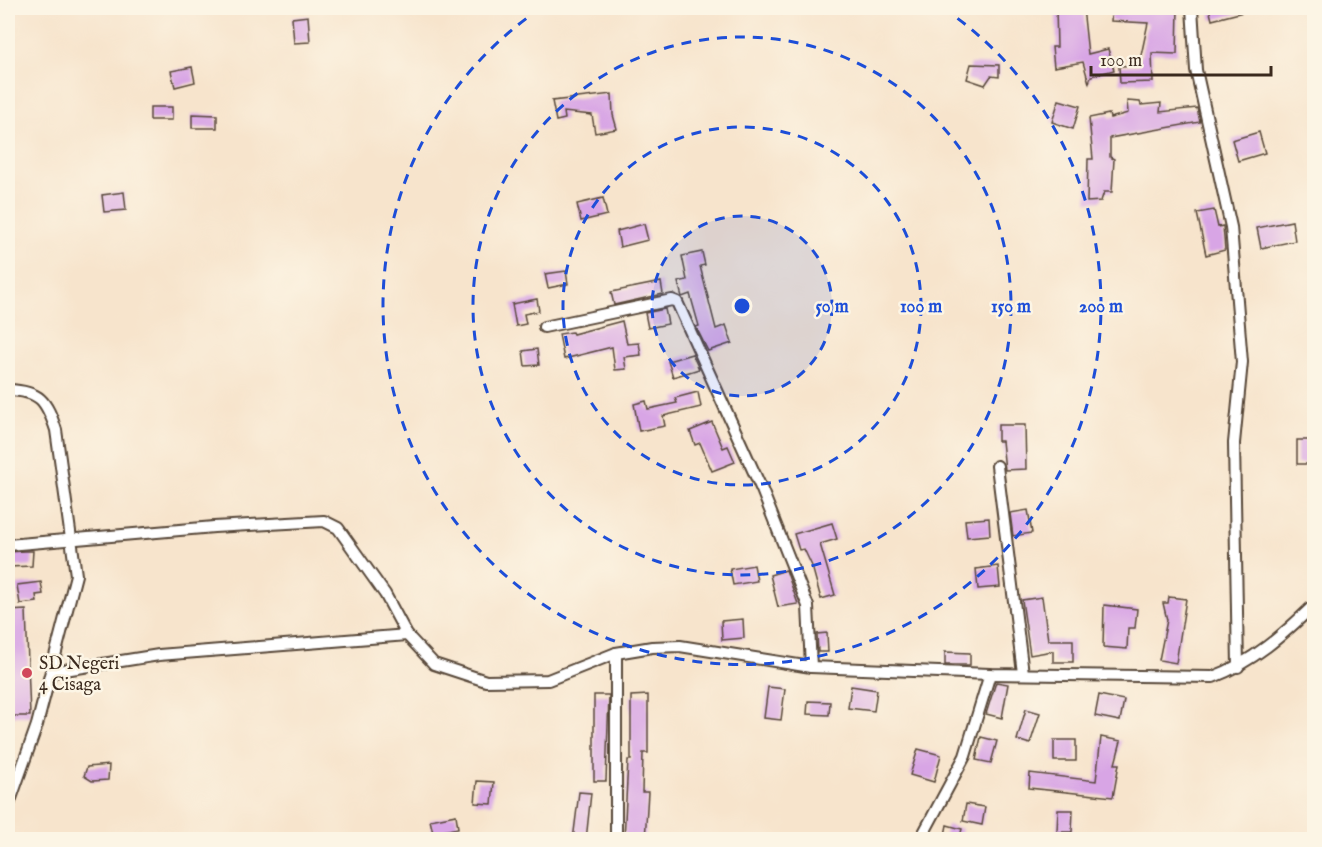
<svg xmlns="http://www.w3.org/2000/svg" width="1322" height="847" viewBox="0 0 1322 847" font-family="'IM FELL English',serif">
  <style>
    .building { fill: #d8a5e5 }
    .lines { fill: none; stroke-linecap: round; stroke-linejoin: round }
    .minor-casing { stroke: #574638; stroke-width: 14 }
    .minor { stroke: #fff; stroke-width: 10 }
    .ring { fill: none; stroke: #1d4ed8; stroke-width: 3; stroke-dasharray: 10 8 }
    .poi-dot { fill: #d1495b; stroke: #fcf5e5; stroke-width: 2 }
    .labels { text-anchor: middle; stroke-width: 5; stroke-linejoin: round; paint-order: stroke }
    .poi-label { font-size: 18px; fill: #3b2a1e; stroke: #fcf5e5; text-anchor: start }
    .centre { fill: #1d4ed8; stroke: #fcf5e5; stroke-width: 3 }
    .ring-label { font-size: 18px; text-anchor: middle; font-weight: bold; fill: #1d4ed8; stroke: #fcf5e5; stroke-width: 5; stroke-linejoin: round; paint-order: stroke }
  </style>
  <rect width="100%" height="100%" fill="#fcf5e5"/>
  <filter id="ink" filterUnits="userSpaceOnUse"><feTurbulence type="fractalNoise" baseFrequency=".0167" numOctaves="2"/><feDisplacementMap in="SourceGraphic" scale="12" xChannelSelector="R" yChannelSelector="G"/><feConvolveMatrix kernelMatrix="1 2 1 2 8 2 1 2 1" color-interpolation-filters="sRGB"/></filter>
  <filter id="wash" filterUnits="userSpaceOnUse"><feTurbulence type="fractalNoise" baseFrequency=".008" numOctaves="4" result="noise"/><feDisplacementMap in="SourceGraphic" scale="24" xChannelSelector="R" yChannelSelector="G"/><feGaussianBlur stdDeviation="1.35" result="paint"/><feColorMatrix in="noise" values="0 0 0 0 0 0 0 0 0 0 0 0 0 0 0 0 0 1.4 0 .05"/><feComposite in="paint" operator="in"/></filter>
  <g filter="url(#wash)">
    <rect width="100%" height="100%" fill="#f7e4cc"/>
    <g id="blocks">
      <g class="building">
        <polygon points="1056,8 1083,8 1088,54 1108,49 1114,70 1091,76 1089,83 1083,62 1054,67 1052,47 1057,47"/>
        <polygon points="1112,8 1178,8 1177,54 1152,53 1153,82 1120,83 1119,66 1139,65 1148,23 1111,21"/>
        <polygon points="1209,8 1246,8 1247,11 1212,20"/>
        <polygon points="308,16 310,42 294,43 292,18"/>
        <polygon points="971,64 999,65 999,77 991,76 985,85 967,79"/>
        <polygon points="192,67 195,82 175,87 171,71"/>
        <polygon points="612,94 613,115 617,129 595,133 592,115 564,112 565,119 556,121 552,101"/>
        <polygon points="1059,100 1080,106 1073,129 1052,122"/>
        <polygon points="1127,101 1140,102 1141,105 1161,103 1160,112 1197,108 1200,122 1110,138 1110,157 1114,159 1112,192 1104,192 1101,201 1087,202 1088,159 1093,159 1089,118 1109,114 1110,118 1128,113"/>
        <rect x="150" y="107" width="22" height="13"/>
        <polygon points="192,114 217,115 217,128 192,128"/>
        <polygon points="1259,132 1265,153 1238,161 1232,140"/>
        <polygon points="124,192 126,210 104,212 102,195"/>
        <polygon points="603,198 607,215 581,221 577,204"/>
        <polygon points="1214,210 1218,227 1223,226 1225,250 1206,255 1197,213"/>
        <polygon points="1292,221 1295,241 1261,248 1257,228"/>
        <polygon points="644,224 648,240 620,247 617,231"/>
        <polygon points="702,252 705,265 700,266 716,329 726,325 732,343 708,351 696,327 699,326 690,294 682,297 678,282 687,280 682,256"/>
        <polygon points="566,271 568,284 548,288 545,274"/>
        <polygon points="661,282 663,294 614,305 611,292"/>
        <polygon points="537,299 539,311 524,314 526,324 516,326 512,304"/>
        <polygon points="665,309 668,324 648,328 645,313"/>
        <polygon points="622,321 627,344 639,343 641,355 624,357 626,369 615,370 612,347 564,359 559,334 572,332 573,334"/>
        <polygon points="537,349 539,365 525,366 523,351"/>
        <polygon points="692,354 699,369 673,377 668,361"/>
        <polygon points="698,392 701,407 663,416 665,426 639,431 634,404 646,401 648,409 677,403 675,398"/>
        <polygon points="712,422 723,448 728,446 735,462 712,471 700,443 695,445 690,431"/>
        <polygon points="998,425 1025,425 1026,469 1005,470 1002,441 998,441"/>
        <rect x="1297" y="440" width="17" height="24"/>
        <polygon points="1028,510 1032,533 1013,536 1010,513"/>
        <polygon points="989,518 990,535 967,537 965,520"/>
        <polygon points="832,523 837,539 820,544 835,595 821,599 812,566 804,549 799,550 794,534"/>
        <polygon points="24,551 33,551 32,566 8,567 8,552"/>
        <polygon points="754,565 757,581 733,585 730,569"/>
        <polygon points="998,566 1000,587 978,589 976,569"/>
        <polygon points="786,570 798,604 778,607 770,575"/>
        <polygon points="41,582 43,594 36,595 37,602 20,604 17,585"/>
        <polygon points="1042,597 1048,640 1073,640 1073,662 1053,662 1053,651 1030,655 1022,600"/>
        <polygon points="1169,597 1186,599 1176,663 1159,660 1167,620 1163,603 1168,603"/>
        <polygon points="1104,605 1137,609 1135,628 1128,628 1127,649 1103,647"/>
        <polygon points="26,610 30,716 11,716 8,611"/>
        <polygon points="743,619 744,638 722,640 721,621"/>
        <polygon points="827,633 828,652 818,652 817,634"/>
        <polygon points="945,652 970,653 970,665 945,665"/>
        <polygon points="996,682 1008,684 1002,718 986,714"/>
        <polygon points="851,686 877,690 874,711 848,708"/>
        <polygon points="768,687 785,689 781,720 764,718"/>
        <polygon points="594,695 609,695 606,781 594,781"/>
        <polygon points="648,695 648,753 643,753 642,792 648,792 645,840 624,840 628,760 631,760 631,696"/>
        <polygon points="1099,695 1124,700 1120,721 1095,716"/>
        <polygon points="808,701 830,702 829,715 807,714"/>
        <polygon points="1026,709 1040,713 1030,744 1017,740"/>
        <polygon points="981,737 997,741 991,763 976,760"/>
        <polygon points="1101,737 1121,741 1115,764 1119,764 1113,797 1029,788 1030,773 1096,781"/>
        <rect x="1054" y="740" width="22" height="21"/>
        <polygon points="918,749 941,755 934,782 910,775"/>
        <polygon points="109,765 108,780 92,781 84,776 87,767"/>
        <polygon points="477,781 494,782 492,804 475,803"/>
        <polygon points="579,792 591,793 586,840 573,840"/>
        <polygon points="966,804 985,807 982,825 963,821"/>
        <polygon points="1058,810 1073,810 1072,832 1057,832"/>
        <polygon points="456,815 458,828 433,833 430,820"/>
        <polygon points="947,825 962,829 959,840 944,840"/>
      </g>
    </g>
  </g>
  <g filter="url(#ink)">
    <use href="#blocks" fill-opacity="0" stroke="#574638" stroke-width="1.5"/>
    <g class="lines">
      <g class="minor-casing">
        <g id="minor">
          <polyline points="1192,8 1196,70 1231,227 1242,362 1234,443 1238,667"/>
          <polyline points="544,327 672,300 677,302 762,490 808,606 811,667"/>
          <path d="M8,390C40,391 46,400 56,430L76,575L37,725L8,807"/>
          <polyline points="997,466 1023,673"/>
          <path d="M8,545L214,527L324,521L338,528L385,594L407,635L434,664L486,681L548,680L616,653L652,647L680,646L811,667L990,674L1213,677C1253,662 1284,634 1314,605"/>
          <polyline points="52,672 159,655 407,635"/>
          <polyline points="616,840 616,653"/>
          <polyline points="920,840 965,756 990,674"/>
        </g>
      </g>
      <use href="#minor" class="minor"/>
    </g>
  </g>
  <circle cx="742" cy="306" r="90" fill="#1d4ed8" fill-opacity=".12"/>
  <g class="ring">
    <circle cx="742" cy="306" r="90"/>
    <circle cx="742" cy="306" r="179"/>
    <circle cx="742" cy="306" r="269"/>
    <path d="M943 8A359 359 0 1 1 541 8"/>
  </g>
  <circle class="poi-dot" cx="27" cy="673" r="6"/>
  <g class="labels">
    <g class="poi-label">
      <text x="39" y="669">SD Negeri<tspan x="39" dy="21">4 Cisaga</tspan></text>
    </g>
  </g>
  <circle cx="742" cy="306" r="9" class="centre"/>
  <g class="ring-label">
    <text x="832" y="312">50 m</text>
    <text x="921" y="312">100 m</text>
    <text x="1011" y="312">150 m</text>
    <text x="1101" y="312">200 m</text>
  </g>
  <rect width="1322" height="847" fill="none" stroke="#fcf5e5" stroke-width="30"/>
  <path d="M1091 66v9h180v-9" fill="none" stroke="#3b2a1e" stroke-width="3"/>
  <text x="1100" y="66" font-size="18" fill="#3b2a1e" stroke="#fcf5e5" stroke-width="4.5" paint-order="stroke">100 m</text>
</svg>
